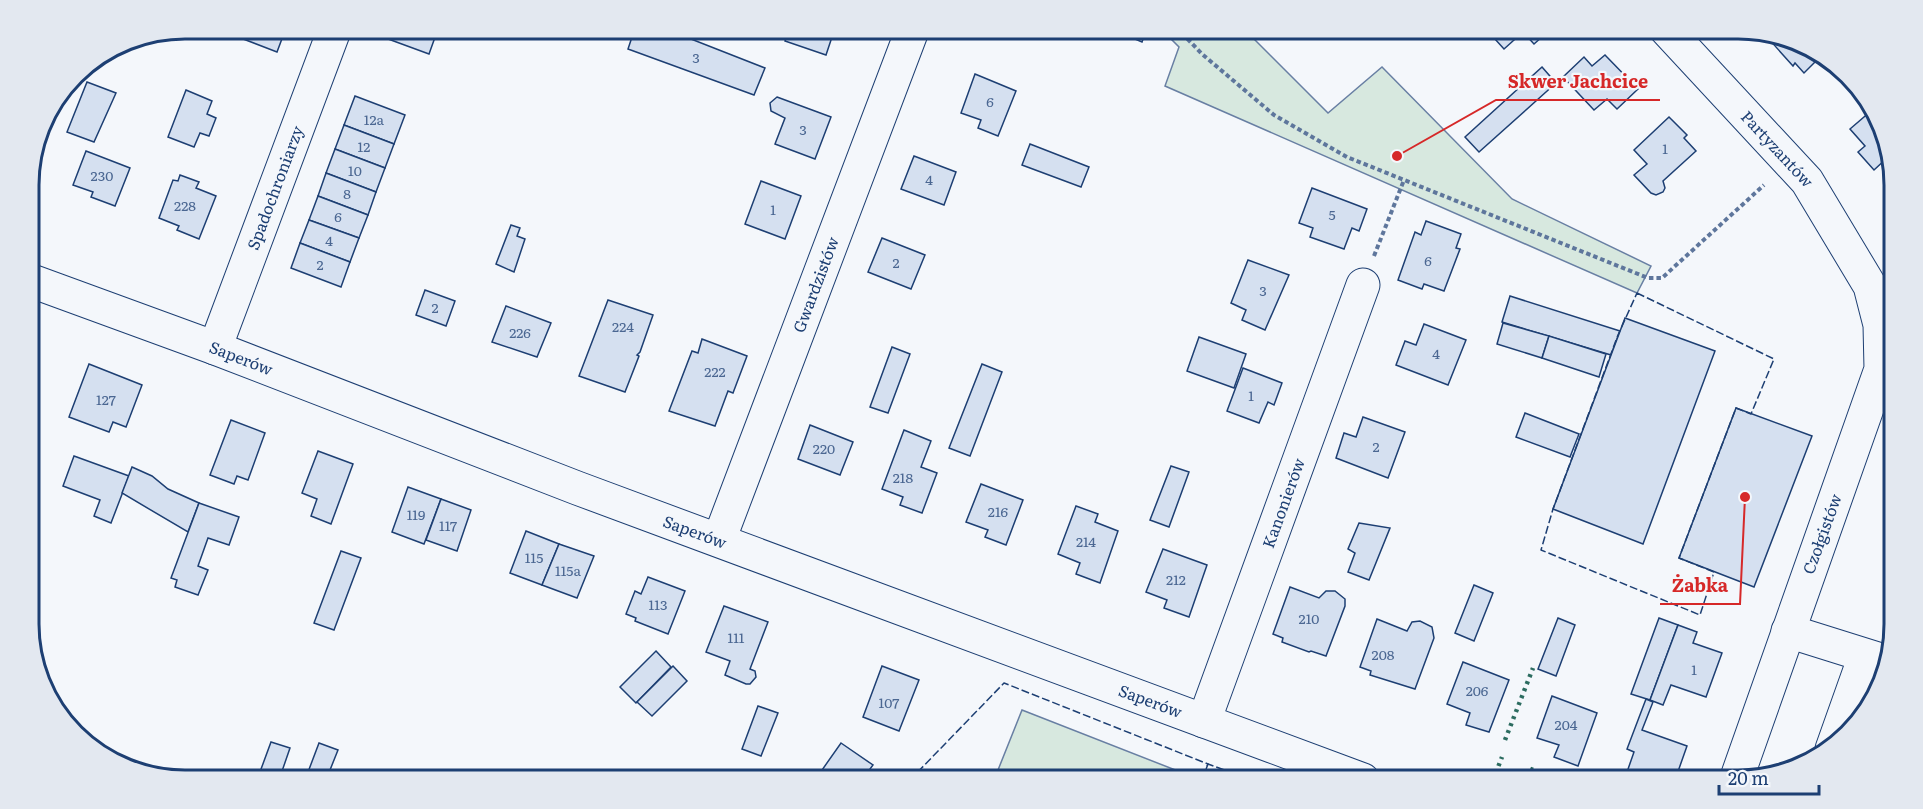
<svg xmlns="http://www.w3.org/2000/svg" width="1923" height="809" viewBox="0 0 1923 809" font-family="Literata,serif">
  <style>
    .green { fill: #d7e8df; stroke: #687fa3; stroke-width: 1.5 }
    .building { fill: #d5e0f0; stroke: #1d3f73; stroke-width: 1.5 }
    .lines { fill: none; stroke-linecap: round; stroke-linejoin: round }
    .minor-casing { stroke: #1d3f73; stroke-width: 35 }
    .path { stroke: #5e769c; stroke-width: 4; stroke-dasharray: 4.5 3; stroke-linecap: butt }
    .minor { stroke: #f4f7fb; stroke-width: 33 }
    .hedge { stroke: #2c6c60; stroke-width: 4.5; stroke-dasharray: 3 4.5; stroke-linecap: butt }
    .fence { stroke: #1d3f73; stroke-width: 1.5; stroke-dasharray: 8 3; stroke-linecap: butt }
    .labels { text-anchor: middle; stroke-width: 4.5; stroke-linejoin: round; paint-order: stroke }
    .number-label { font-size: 14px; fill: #4b6792 }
    .street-label { font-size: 16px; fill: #1d3f73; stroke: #f4f7fb }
    .rim { fill: none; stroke: #1d3f73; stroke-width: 3 }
    .leader { fill: none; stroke: #d62828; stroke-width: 2 }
    .callout-dot { fill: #d62828; stroke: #f4f7fb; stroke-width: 2 }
    .callout-label { font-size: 18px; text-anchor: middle; font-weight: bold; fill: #d62828; stroke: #f4f7fb; stroke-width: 4.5; stroke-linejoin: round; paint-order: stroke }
  </style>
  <rect width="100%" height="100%" fill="#f4f7fb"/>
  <g class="green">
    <polygon points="1161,29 1244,29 1328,113 1382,67 1512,199 1651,266 1637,293 1165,86 1179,47"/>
    <polygon points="1022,710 1183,773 1180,780 994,780"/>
  </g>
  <g class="building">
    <polygon points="227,28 286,28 277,52 225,32"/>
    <polygon points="383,28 437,28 438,29 429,54 380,36"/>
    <polygon points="635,28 663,28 765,68 754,95 628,49"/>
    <polygon points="789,28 835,28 826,55 785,41"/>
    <polygon points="1109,28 1147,28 1142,42"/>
    <polygon points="1485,28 1552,28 1534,44 1523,32 1504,49"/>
    <polygon points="1770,35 1797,40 1810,50 1808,52 1816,61 1804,73 1795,63 1793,66 1767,37"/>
    <polygon points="1605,55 1638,89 1617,109 1607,99 1594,110 1563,77 1584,57 1592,66"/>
    <polygon points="1542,67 1556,83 1479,152 1465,137"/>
    <polygon points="975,74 1016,91 998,136 978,128 981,120 961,113"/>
    <polygon points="87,82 116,93 94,142 67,132"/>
    <polygon points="186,90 212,101 207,114 216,118 209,136 200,133 194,147 168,137"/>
    <polygon points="355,96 405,115 394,144 344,125"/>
    <polygon points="777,97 831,117 815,159 775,144 785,118 771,111 770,103"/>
    <polygon points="1871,111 1889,156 1874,170 1858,152 1865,146 1850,129"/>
    <polygon points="1669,117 1687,135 1684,138 1696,151 1663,181 1665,188 1663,192 1656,195 1651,193 1634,175 1647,164 1634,150"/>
    <polygon points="344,125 394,144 385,168 335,149"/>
    <polygon points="1030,144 1089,167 1081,187 1022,165"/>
    <polygon points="335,149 385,168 376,192 326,173"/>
    <polygon points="86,151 130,168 115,206 91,197 93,192 73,185"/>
    <polygon points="914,156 956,172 944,205 901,189"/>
    <polygon points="326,173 376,192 368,215 318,196"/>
    <polygon points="180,175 199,182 196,188 216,196 199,239 177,230 179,226 159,218 173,180 178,181"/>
    <polygon points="761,181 801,196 785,239 745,224"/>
    <polygon points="1312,188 1367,209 1359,231 1352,228 1344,249 1310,237 1313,228 1299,223"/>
    <polygon points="318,196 368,215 359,238 309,220"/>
    <polygon points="309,220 359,238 350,262 300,243"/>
    <polygon points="1426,221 1461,234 1456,248 1460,249 1444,291 1424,284 1422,289 1398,280 1415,232 1421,235"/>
    <polygon points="511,225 520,228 517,236 525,239 514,272 496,264"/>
    <polygon points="882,238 925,255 911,289 868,272"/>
    <polygon points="300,243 350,262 341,287 291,268"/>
    <polygon points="1248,260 1289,275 1265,330 1242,320 1246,310 1231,303"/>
    <polygon points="425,290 455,301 446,326 416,315"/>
    <polygon points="1510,296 1620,331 1611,355 1502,322"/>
    <polygon points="608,300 653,315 640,352 637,355 639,356 625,392 579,376"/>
    <polygon points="506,306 551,323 537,357 492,342"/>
    <polygon points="1625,318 1715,351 1643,544 1553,509"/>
    <polygon points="1503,323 1549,336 1542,358 1497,344"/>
    <polygon points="1424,324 1466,340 1448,385 1396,365 1405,341 1416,345"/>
    <polygon points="1549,336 1606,354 1599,377 1542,358"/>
    <polygon points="1199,337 1246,354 1234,388 1187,371"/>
    <polygon points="702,339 747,356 733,393 728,391 715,426 669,411 692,351 698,353"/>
    <polygon points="892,347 910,354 888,413 870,407"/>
    <polygon points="89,364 142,385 126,427 113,422 109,432 69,417"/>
    <polygon points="982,364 1002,372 970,456 949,448"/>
    <polygon points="1243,368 1282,383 1274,405 1268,402 1259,423 1227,411"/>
    <polygon points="1736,408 1812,436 1754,587 1679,558"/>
    <polygon points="1525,413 1579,434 1570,457 1516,437"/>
    <polygon points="1363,417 1405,432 1388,478 1336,458 1344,433 1356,437"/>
    <polygon points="231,420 265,433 248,480 237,476 234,484 210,475"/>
    <polygon points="810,425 853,442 840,475 798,459"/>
    <polygon points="904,430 931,441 921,467 937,473 922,513 900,505 903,497 882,489"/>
    <polygon points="318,451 353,464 331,524 311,516 317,499 302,493"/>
    <polygon points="74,456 129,476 111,523 94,516 100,500 63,486"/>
    <polygon points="1171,466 1189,472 1169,527 1150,520"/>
    <polygon points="132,467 152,476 168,489 199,503 188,532 122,493"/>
    <polygon points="981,484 1023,500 1006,545 985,537 988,530 966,522"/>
    <polygon points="408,487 441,499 424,544 392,532"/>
    <polygon points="441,499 471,510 457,551 426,540"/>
    <polygon points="199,503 239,517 229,545 208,538 198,566 208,570 198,595 175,587 177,580 171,578"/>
    <polygon points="1076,506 1098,514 1095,522 1118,531 1100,583 1076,574 1080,563 1058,554"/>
    <polygon points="1359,523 1390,528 1369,580 1348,572 1355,553 1348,549"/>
    <polygon points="526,531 559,544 542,585 510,573"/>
    <polygon points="559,544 594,556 577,598 542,585"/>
    <polygon points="1163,549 1207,565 1189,617 1164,608 1167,600 1146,592"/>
    <polygon points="341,551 361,558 334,630 314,623"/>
    <polygon points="648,577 685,591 668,634 635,621 636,618 626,614 635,591 641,594"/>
    <polygon points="1474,585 1493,593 1474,641 1455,633"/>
    <polygon points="1290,587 1319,598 1326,591 1335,591 1345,599 1345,606 1326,656 1311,651 1309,652 1282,642 1283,638 1273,634"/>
    <polygon points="724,606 768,622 750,669 755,671 756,677 750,684 746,684 725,675 730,661 706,652"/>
    <polygon points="1558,618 1575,625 1556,676 1538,669"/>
    <polygon points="1659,618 1678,625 1650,700 1631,694"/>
    <polygon points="1377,619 1407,631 1412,622 1420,621 1432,627 1434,638 1415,689 1370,675 1371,671 1360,667"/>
    <polygon points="1678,625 1697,632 1693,643 1722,653 1706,697 1671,685 1663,705 1650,700"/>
    <polygon points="656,651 671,667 636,703 620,687"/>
    <polygon points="1463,662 1509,680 1489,732 1466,725 1470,713 1447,704"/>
    <polygon points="673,666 687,681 652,716 637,702"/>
    <polygon points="882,666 919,680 899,731 863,717"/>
    <polygon points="1552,696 1597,713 1578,766 1554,757 1559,745 1537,738"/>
    <polygon points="1646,699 1653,702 1642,730 1687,746 1675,780 1646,780 1647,778 1627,772 1634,752 1627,749"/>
    <polygon points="758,706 778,713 761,756 742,749"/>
    <polygon points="271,742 290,748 280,777 289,780 257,780"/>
    <polygon points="319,743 338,750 326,780 305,780"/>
    <polygon points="841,743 873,765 862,780 815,780"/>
    <polygon points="107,754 143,766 141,772 126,769"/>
  </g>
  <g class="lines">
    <g class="minor-casing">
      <g id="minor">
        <path id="s1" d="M1665,28L1807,181L1870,286L1880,325L1881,369L1736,780"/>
        <path id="s2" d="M29,280L215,348L577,488L1363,780"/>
        <path id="s3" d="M215,348L335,28"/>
        <path id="s4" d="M719,540L913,28"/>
        <polyline points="1788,631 1887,662"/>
        <path id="s5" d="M1204,721L1363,285"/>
        <polyline points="1832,749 1865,656"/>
      </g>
    </g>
    <g class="path">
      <polyline points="1177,28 1202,54 1274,115 1347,157 1648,278 1662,278 1764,185"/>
      <polyline points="1374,256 1404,180"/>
    </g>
    <use href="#minor" class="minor"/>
    <g class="hedge">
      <polyline points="1505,740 1533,668"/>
      <polyline points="1493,780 1502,757"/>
      <polyline points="1524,780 1528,768 1561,780"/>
    </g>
    <g class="fence">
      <polygon points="1637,293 1774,359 1751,414 1736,408 1679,558 1714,572 1700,615 1541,550 1553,509 1618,335"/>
      <polyline points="1207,766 1208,764 1252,780"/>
      <polyline points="910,780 1004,683 1208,764 1202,780"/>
    </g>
  </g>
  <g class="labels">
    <g class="number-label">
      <text x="696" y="63">3</text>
      <text x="990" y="107">6</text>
      <text x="374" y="125">12a</text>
      <text x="803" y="135">3</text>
      <text x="364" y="152">12</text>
      <text x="1665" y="154">1</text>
      <text x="355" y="176">10</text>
      <text x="102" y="181">230</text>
      <text x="929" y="185">4</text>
      <text x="347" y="199">8</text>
      <text x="185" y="211">228</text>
      <text x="773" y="215">1</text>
      <text x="1332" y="220">5</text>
      <text x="338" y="222">6</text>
      <text x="329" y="246">4</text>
      <text x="1428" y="266">6</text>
      <text x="896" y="268">2</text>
      <text x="320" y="270">2</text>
      <text x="1263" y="296">3</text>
      <text x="435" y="313">2</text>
      <text x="623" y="332">224</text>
      <text x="520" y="338">226</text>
      <text x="1436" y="359">4</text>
      <text x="715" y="377">222</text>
      <text x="1251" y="401">1</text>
      <text x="106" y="405">127</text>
      <text x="1376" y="452">2</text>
      <text x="824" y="454">220</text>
      <text x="903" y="483">218</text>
      <text x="998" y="517">216</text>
      <text x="416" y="520">119</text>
      <text x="448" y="531">117</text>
      <text x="1086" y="547">214</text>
      <text x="534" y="563">115</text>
      <text x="568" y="576">115a</text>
      <text x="1176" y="585">212</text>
      <text x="658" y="610">113</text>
      <text x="1309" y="624">210</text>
      <text x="736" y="643">111</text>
      <text x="1383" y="660">208</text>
      <text x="1694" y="675">1</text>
      <text x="1477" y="696">206</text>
      <text x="889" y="708">107</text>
      <text x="1566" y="730">204</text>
    </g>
    <g class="street-label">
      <text dy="6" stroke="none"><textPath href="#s1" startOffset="165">Partyzantów</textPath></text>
      <text dy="6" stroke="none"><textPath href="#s3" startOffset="171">Spadochroniarzy</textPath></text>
      <text dy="6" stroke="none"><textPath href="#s4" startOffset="273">Gwardzistów</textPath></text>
      <text dy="6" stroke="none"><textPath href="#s2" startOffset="226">Saperów</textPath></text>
      <text dy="6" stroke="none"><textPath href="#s5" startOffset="232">Kanonierów</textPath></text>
      <text dy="6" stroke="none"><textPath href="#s2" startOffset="712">Saperów</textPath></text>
      <text transform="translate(1822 534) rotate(-70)" y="6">Czołgistów</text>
      <text dy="6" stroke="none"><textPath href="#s2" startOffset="1198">Saperów</textPath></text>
    </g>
  </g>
  <path d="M0 0H1923V809H0ZM185 39H1738A146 146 0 0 1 1884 185V624A146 146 0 0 1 1738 770H185A146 146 0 0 1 39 624V185A146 146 0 0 1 185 39Z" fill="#e3e8f0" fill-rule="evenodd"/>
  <path class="rim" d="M185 39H1738A146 146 0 0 1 1884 185V624A146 146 0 0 1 1738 770H185A146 146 0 0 1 39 624V185A146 146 0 0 1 185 39Z"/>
  <path class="leader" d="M1397 156L1496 100H1660M1745 497L1740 604H1660"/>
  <g class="callout-dot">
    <circle cx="1397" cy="156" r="6"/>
    <circle cx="1745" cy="497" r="6"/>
  </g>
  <g class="callout-label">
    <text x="1578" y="88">Skwer Jachcice</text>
    <text x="1700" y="592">Żabka</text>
  </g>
  <path d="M1719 785v9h100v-9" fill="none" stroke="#1d3f73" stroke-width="3"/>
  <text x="1728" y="785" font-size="18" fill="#1d3f73" stroke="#f4f7fb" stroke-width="4.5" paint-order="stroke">20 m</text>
</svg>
